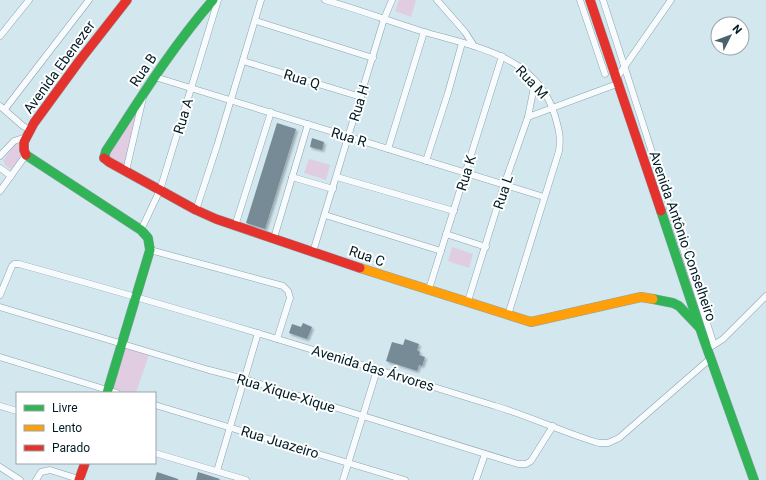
<svg xmlns="http://www.w3.org/2000/svg" width="766" height="480" viewBox="0 0 766 480" font-family="Roboto,sans-serif">
  <style>
    .green { fill: #e0cde2 }
    .building { fill: #768b96; filter: url(#shadow) }
    .lines { fill: none; stroke-linecap: round; stroke-linejoin: round }
    .street-casing { stroke: #8ba3ab; stroke-width: 7 }
    .fast-casing { stroke: #8ba3ab; stroke-width: 10 }
    .slow-casing { stroke: #8ba3ab; stroke-width: 10 }
    .jam-casing { stroke: #8ba3ab; stroke-width: 10 }
    .street { stroke: #f8fbfd; stroke-width: 6 }
    .fast { stroke: #30b455; stroke-width: 9 }
    .slow { stroke: #ff9f0a; stroke-width: 9 }
    .jam { stroke: #e5322d; stroke-width: 9 }
    .labels { text-anchor: middle; stroke-width: 4; stroke-linejoin: round; paint-order: stroke }
    .street-label { font-size: 14px; fill: #001c25; stroke: #fff }
  </style>
  <defs>
    <filter id="shadow"><feDropShadow dx="2" dy="2" stdDeviation="1" flood-color="#0004"/></filter>
  </defs>
  <rect width="100%" height="100%" fill="#d3e7ef"/>
  <g class="green">
    <polygon points="399,0 416,0 411,17 395,11"/>
    <polygon points="140,108 124,167 107,158"/>
    <polygon points="19,143 21,146 22,156 13,168 10,169 5,165 3,161 15,144"/>
    <polygon points="309,159 330,165 326,180 304,173"/>
    <polygon points="452,247 473,254 469,268 448,261"/>
    <polygon points="124,346 149,354 136,393 125,393 110,388"/>
  </g>
  <g class="building">
    <polygon points="277,123 296,129 265,229 246,223"/>
    <polygon points="312,138 324,142 322,150 310,147"/>
    <polygon points="303,323 312,327 307,339 289,333 292,324 301,327"/>
    <polygon points="405,339 419,344 417,350 420,352 419,355 425,357 422,366 419,365 417,371 386,361 392,342 403,345"/>
    <polygon points="157,472 178,479 178,480 155,480"/>
    <polygon points="198,472 220,479 219,480 196,480"/>
  </g>
  <g class="lines">
    <g class="street-casing">
      <g id="street">
        <path d="M325,0C357,9 389,21 421,31C473,47 537,54 555,116C559,130 561,137 559,151L508,315"/>
        <polyline points="437,0 465,32 474,46"/>
        <polyline points="580,0 605,74"/>
        <polyline points="603,0 714,345"/>
        <polyline points="256,21 373,58"/>
        <polyline points="0,36 29,0"/>
        <polyline points="243,61 361,97"/>
        <polyline points="155,77 544,197"/>
        <polyline points="616,79 671,0"/>
        <polyline points="0,106 23,126 30,130"/>
        <polyline points="5,109 89,0"/>
        <polyline points="528,117 617,84"/>
        <polyline points="388,149 424,32"/>
        <polyline points="0,156 14,141 26,137"/>
        <polyline points="426,161 448,93 462,43"/>
        <polyline points="0,168 11,176"/>
        <polyline points="126,171 143,98"/>
        <polyline points="292,177 333,189"/>
        <polyline points="337,177 454,211"/>
        <polyline points="0,191 26,155"/>
        <polyline points="196,210 217,146 261,0"/>
        <polyline points="325,215 441,251"/>
        <polyline points="235,226 271,112"/>
        <polyline points="141,230 160,190 218,0"/>
        <polyline points="446,234 486,247"/>
        <polyline points="274,238 308,124"/>
        <polyline points="150,250 283,286 288,291 290,298 277,339"/>
        <polyline points="313,252 384,19 392,0"/>
        <polyline points="429,289 502,56"/>
        <path d="M0,295L12,266L14,264H19C179,308 337,357 495,406C530,416 564,433 599,443H608L619,438L711,358"/>
        <polyline points="468,301 504,185 528,117 535,82"/>
        <polyline points="0,307 209,370 244,379 518,464 526,464 531,461 553,426"/>
        <polyline points="712,346 723,339 766,296"/>
        <polyline points="0,357 117,393"/>
        <polyline points="155,405 405,480"/>
        <polyline points="0,406 17,411"/>
        <polyline points="155,453 246,480"/>
        <polyline points="0,467 20,480"/>
        <polyline points="217,471 258,333"/>
        <polyline points="36,480 41,472 50,470 82,480"/>
        <polyline points="343,480 377,370"/>
        <polyline points="476,480 485,454"/>
      </g>
    </g>
    <g class="fast-casing">
      <g id="fast">
        <polyline points="26,155 141,230 148,238 150,250 107,393"/>
        <path d="M104,158L106,151C140,99 172,47 213,0"/>
        <polyline points="661,211 703,337 754,480"/>
        <polyline points="653,299 673,303 679,306 699,327"/>
      </g>
    </g>
    <g class="slow-casing">
      <polyline id="slow" points="360,268 531,322 641,297 653,299"/>
    </g>
    <g class="jam-casing">
      <g id="jam">
        <polyline points="590,0 661,211"/>
        <polyline points="26,155 24,150 24,142 34,123 80,60 127,0"/>
        <polyline points="104,158 109,162 196,210 216,219 360,268"/>
        <polyline points="79,480 85,463"/>
      </g>
    </g>
    <use href="#street" class="street"/>
    <use href="#fast" class="fast"/>
    <use href="#slow" class="slow"/>
    <use href="#jam" class="jam"/>
  </g>
  <g class="labels">
    <g class="street-label">
      <text transform="translate(59 67) rotate(-54)" y="5">Avenida Ebenezer</text>
      <text transform="translate(143 70) rotate(-56)" y="5">Rua B</text>
      <text transform="translate(302 79) rotate(17)" y="5">Rua Q</text>
      <text transform="translate(532 82) rotate(47)" y="5">Rua M</text>
      <text transform="translate(359 103) rotate(-73)" y="5">Rua H</text>
      <text transform="translate(183 116) rotate(-73)" y="5">Rua A</text>
      <text transform="translate(349 137) rotate(17)" y="5">Rua R</text>
      <text transform="translate(466 173) rotate(-73)" y="5">Rua K</text>
      <text transform="translate(503 192) rotate(-72)" y="5">Rua L</text>
      <text transform="translate(683 236) rotate(71)" y="5">Avenida Antônio Conselheiro</text>
      <text transform="translate(367 256) rotate(19)" y="5">Rua C</text>
      <text transform="translate(373 368) rotate(17)" y="5">Avenida das Árvores</text>
      <text transform="translate(286 393) rotate(17)" y="5">Rua Xique-Xique</text>
      <text transform="translate(280 442) rotate(17)" y="5">Rua Juazeiro</text>
    </g>
  </g>
  <rect x="16" y="392" width="140" height="72" fill="#ffffff" stroke="#99a4a8"/>
  <rect x="24" y="405" width="20" height="6" fill="#30b455" stroke="#99a4a8"/>
  <text x="52" y="412" font-size="12" fill="#001c25">Livre</text>
  <rect x="24" y="425" width="20" height="6" fill="#ff9f0a" stroke="#99a4a8"/>
  <text x="52" y="432" font-size="12" fill="#001c25">Lento</text>
  <rect x="24" y="445" width="20" height="6" fill="#e5322d" stroke="#99a4a8"/>
  <text x="52" y="452" font-size="12" fill="#001c25">Parado</text>
  <g transform="translate(730 36) rotate(48)"><circle r="19" fill="#ffffff" stroke="#99a4a8"/>
  <path d="M0-3L7 15L0 10L-7 15Z" fill="#4a636c"/>
  <text y="-6" font-size="11" font-weight="bold" text-anchor="middle" fill="#001c25">N</text>
  </g>
</svg>
